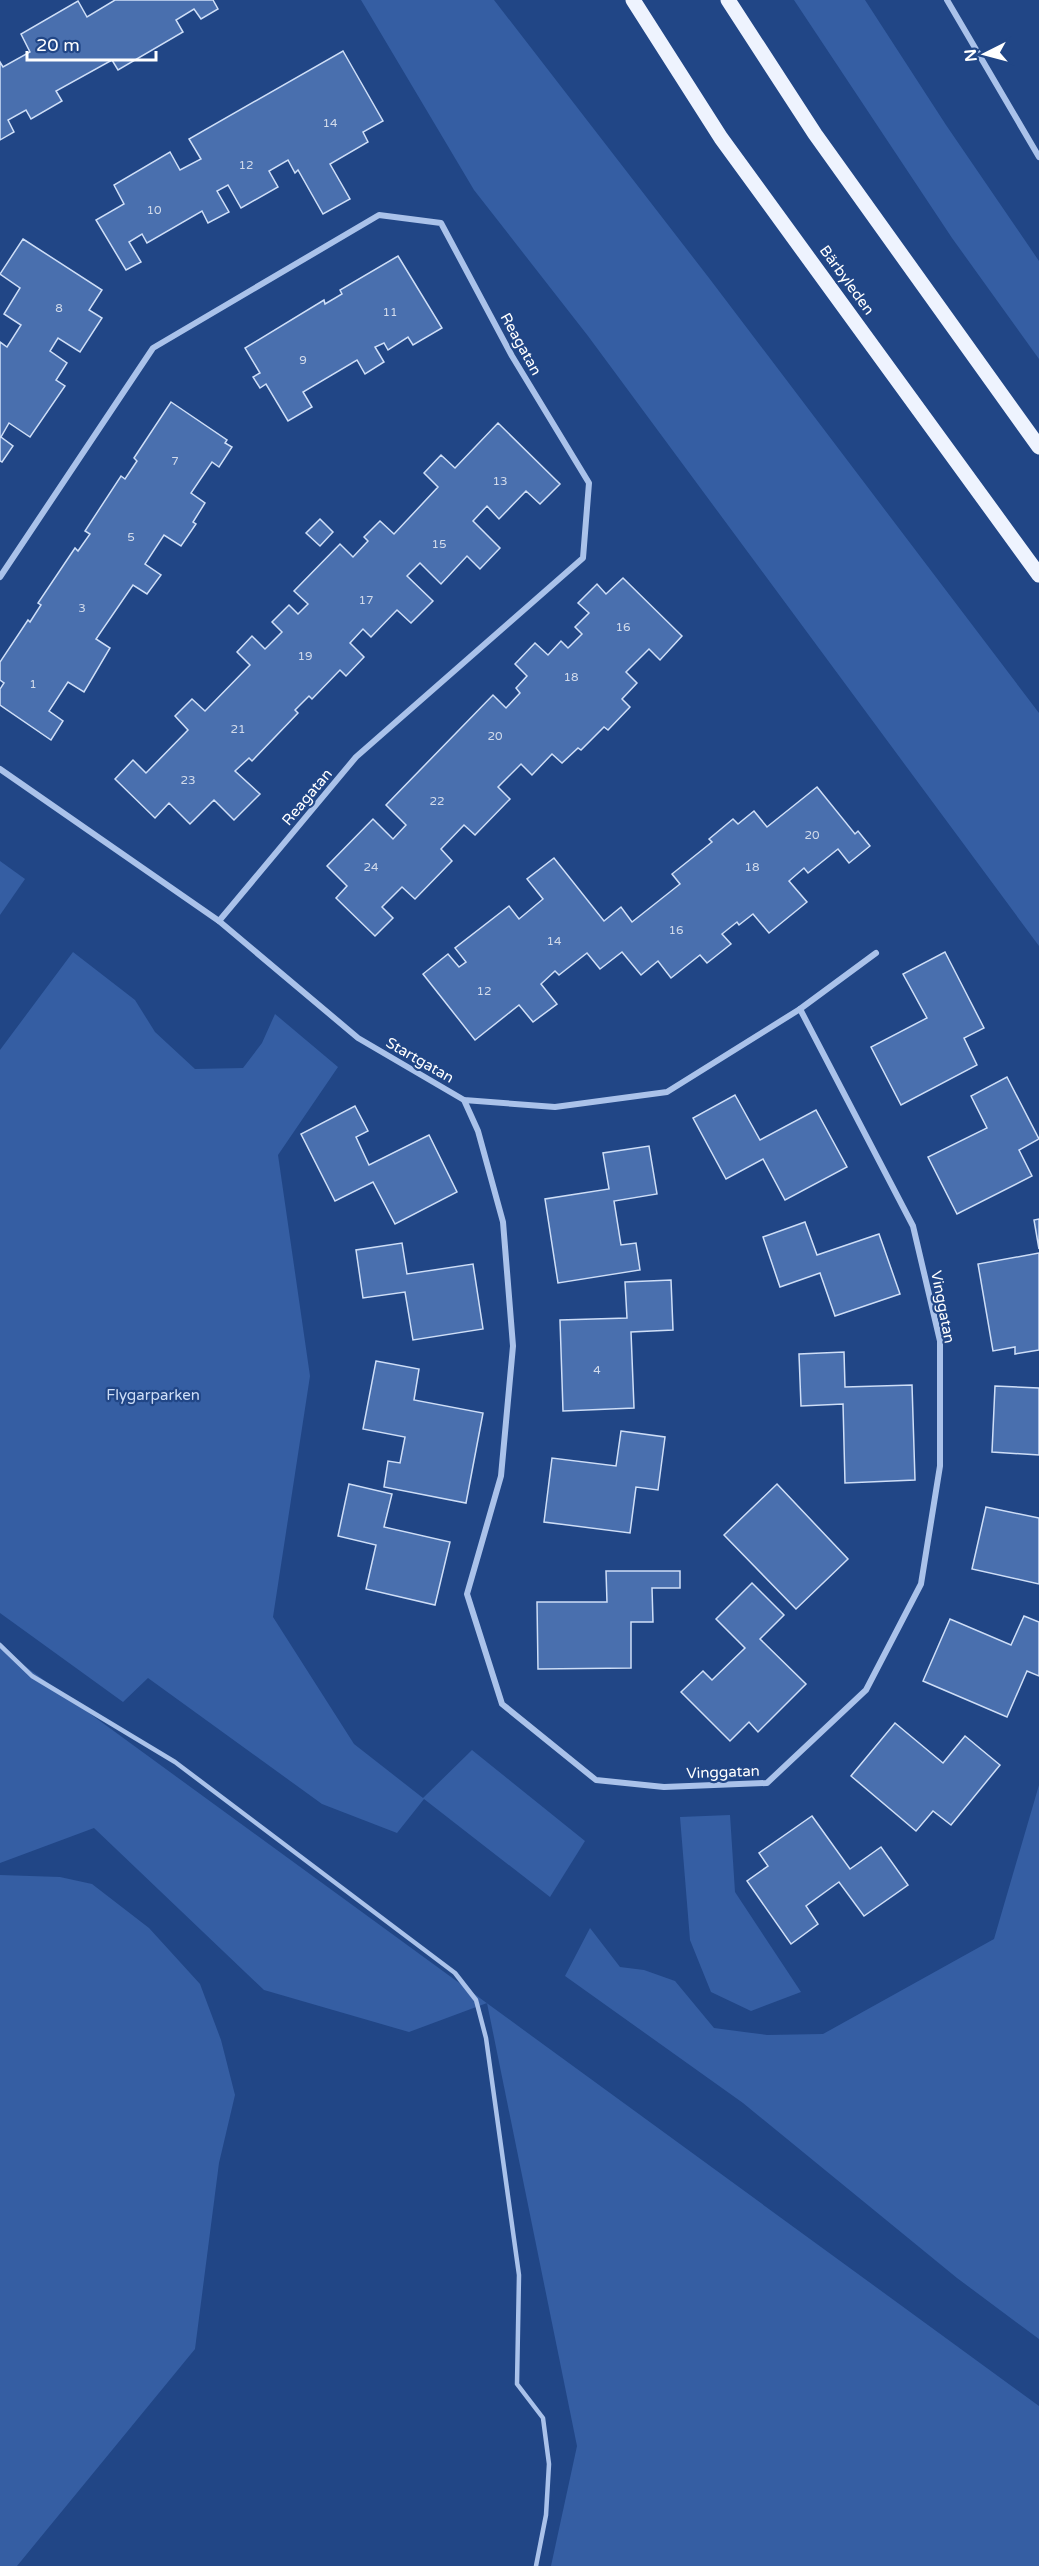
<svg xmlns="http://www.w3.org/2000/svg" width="1039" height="2566" viewBox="0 0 1039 2566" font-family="'Varela Round',sans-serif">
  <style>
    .green { fill: #355ea3 }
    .building { fill: #496fae; stroke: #cedef7; stroke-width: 1.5 }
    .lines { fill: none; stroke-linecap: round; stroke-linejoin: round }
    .service { stroke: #aac2ea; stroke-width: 4.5 }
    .minor { stroke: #aac2ea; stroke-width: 6 }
    .primary { stroke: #eef3fe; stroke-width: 15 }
    .labels { text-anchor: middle; stroke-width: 4.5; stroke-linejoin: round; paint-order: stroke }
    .number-label { font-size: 12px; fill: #d2dbeb }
    .street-label { font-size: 15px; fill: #fff; stroke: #214686 }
    .park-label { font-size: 15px; fill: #cedef7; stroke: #214686 }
  </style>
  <rect width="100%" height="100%" fill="#214686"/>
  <g class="green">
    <polygon points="361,0 494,0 709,278 1039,713 1039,946 588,336 474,190"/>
    <polygon points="794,0 865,0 946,125 1039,261 1039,359 952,238"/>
    <polygon points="0,861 25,879 0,915"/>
    <polygon points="73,952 135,1000 155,1032 195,1069 243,1068 262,1043 275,1014 338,1067 278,1155 310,1376 273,1617 354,1744 423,1798 472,1750 585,1841 550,1897 424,1799 397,1833 322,1804 148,1678 123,1702 0,1613 0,1050"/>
    <polygon points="0,1648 1039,2406 1039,2566 551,2566 577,2446 487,2003 409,2032 264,1990 94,1828 0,1863"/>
    <polygon points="1039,1785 1039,2339 957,2278 743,2103 565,1976 590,1928 620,1967 644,1970 675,1981 714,2028 767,2035 823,2034 994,1939"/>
    <polygon points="730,1815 735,1892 801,1992 751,2011 711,1992 690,1940 680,1817"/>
    <polygon points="0,1875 60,1877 92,1884 149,1928 200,1984 221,2040 235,2095 219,2163 195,2349 17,2566 0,2566"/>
  </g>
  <g class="building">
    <polygon points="115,0 213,0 218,9 201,19 194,9 176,20 183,32 118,70 112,60 56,91 62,101 31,119 26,110 8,120 14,132 0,140 0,62 3,67 30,52 21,34 78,1 87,17"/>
    <polygon points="343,51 383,121 363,132 368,142 330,164 350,199 323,214 298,170 295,173 288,160 269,171 278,187 241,208 228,185 217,191 229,212 208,223 202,211 147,243 142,234 129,242 141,262 126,270 96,220 124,204 114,185 170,152 180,170 201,159 189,139"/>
    <polygon points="23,239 102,290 89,310 102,318 80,352 58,338 50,351 67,363 56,380 65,386 30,437 9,423 1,437 13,446 2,462 0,461 0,342 7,347 21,325 4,314 20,288 0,274"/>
    <polygon points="398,256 442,328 413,345 408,337 388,350 384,343 375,347 384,362 365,374 357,360 303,392 312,407 288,421 266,384 260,388 253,377 260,373 245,348 324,300 325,304 342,294 340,290"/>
    <polygon points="171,402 227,440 225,443 232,447 219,467 212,462 191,493 205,503 193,522 196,524 181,546 164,535 145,564 161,575 147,594 133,585 96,639 110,648 84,692 68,682 49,711 63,721 51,740 0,705 0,689 4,683 0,680 0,662 28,620 30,622 41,605 38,603 75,548 78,551 90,534 85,531 121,476 125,479 137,461 134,458"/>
    <polygon points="498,423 560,484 540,504 526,491 499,519 487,506 473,521 500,548 480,569 467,556 441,584 420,563 407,576 433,601 411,623 397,610 371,637 363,629 350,643 364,657 346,676 340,670 312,699 309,696 295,710 298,713 252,761 249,758 235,771 260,794 234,820 214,800 190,824 169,803 155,818 115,779 133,760 146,773 188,730 175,716 192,699 205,711 250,665 237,652 252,636 265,649 282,632 272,622 289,605 298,614 308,604 294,591 340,544 353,557 368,541 364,537 380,521 394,534 438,487 424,473 441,455 455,468"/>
    <polygon points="320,519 333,532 320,546 306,533"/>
    <polygon points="623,578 682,636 660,660 649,649 626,672 637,683 622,699 630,707 608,730 604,727 581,750 578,748 562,763 552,754 532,775 521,764 498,787 510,799 475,835 464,825 441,849 452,861 415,899 402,887 382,907 393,918 375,936 336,898 347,886 327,866 373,819 393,839 406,825 386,805 493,695 506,708 520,693 516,688 527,676 515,664 535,643 548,655 561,641 568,648 582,634 575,627 589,613 578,603 597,584 606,594"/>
    <polygon points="817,787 855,834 858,831 870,846 849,863 838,849 808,873 804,868 789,881 807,902 769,933 753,914 739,925 737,922 722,934 731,944 707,963 700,955 671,978 658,961 641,975 622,952 600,969 587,953 559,975 555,971 541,984 557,1004 533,1022 519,1005 475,1040 423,974 448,954 459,967 466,962 455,948 509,906 519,919 543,899 527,879 554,858 604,921 621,907 632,922 680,884 672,874 712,842 709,839 733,819 738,824 754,811 767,827"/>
    <polygon points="945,952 984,1028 964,1038 977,1065 901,1105 871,1047 927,1018 903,974"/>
    <polygon points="1007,1077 1039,1139 1019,1150 1032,1176 957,1214 928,1157 987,1128 971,1096"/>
    <polygon points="735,1095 760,1140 816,1110 847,1167 785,1200 763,1159 726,1179 693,1118"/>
    <polygon points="355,1106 368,1131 356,1137 369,1165 429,1135 457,1192 395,1224 373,1182 335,1201 301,1134"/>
    <polygon points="649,1146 657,1194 614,1201 621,1245 636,1243 640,1270 558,1283 545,1199 609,1189 603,1153"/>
    <polygon points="1039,1219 1039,1249 1034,1220"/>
    <polygon points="805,1222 817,1255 879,1234 900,1294 835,1316 820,1273 780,1287 763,1237"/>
    <polygon points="402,1243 407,1274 473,1264 483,1329 413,1340 405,1292 363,1298 356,1250"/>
    <polygon points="1039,1253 1039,1350 1015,1354 1015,1347 993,1351 978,1264"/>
    <polygon points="671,1280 673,1330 631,1332 634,1408 563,1411 560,1320 627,1318 625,1282"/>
    <polygon points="844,1352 845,1387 912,1385 915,1480 845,1483 843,1404 801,1406 799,1354"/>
    <polygon points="376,1361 419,1369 414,1400 483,1413 466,1503 384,1487 388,1461 400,1463 405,1437 363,1429"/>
    <polygon points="995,1386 1039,1388 1039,1455 992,1452"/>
    <polygon points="621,1431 665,1437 658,1490 636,1487 630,1533 544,1522 552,1458 616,1466"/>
    <polygon points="349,1484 392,1494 384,1527 450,1542 435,1605 366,1589 376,1545 338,1536"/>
    <polygon points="777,1484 848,1559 796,1609 724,1535"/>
    <polygon points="986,1507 1039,1518 1039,1584 972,1569"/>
    <polygon points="606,1571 680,1571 680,1588 652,1588 653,1622 631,1622 631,1668 538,1669 537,1602 607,1602"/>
    <polygon points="752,1583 784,1615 760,1639 806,1684 758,1732 749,1722 730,1741 681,1692 703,1671 712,1680 745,1648 716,1619"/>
    <polygon points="1024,1616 1039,1622 1039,1676 1027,1671 1007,1717 923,1681 950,1619 1011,1645"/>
    <polygon points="895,1723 943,1763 965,1736 1000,1765 951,1825 933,1811 916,1831 851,1776"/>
    <polygon points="812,1816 850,1869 881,1847 908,1885 864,1916 839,1882 806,1906 818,1924 791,1944 747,1881 768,1866 759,1853"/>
  </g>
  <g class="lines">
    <polyline class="service" points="0,1645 32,1676 175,1762 455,1973 476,2000 486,2038 519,2275 517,2384 543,2418 549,2464 546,2515 536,2566"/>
    <g class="minor">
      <polyline points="947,0 1039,157"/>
      <polyline points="0,577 153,348 379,215 441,223 512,356 589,483 583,558 356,757 219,921"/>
      <polyline points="0,769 219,921 358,1038 464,1100 555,1107 667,1092 800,1009 876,953"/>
      <polyline points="464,1100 478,1131 503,1222 513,1346 501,1476 467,1594 502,1704 596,1780 664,1787 767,1783 866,1690 921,1584 940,1466 940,1341 913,1226 800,1009"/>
    </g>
    <g class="primary">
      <polyline points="633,0 721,138 1039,575"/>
      <polyline points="728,0 815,134 1039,447"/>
    </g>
  </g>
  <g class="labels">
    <g class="number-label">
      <text x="330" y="127">14</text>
      <text x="246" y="169">12</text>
      <text x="154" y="214">10</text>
      <text x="59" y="312">8</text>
      <text x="390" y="316">11</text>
      <text x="303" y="364">9</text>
      <text x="175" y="465">7</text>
      <text x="500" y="485">13</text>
      <text x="131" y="541">5</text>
      <text x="439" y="548">15</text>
      <text x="366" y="604">17</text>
      <text x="82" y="612">3</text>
      <text x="623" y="631">16</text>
      <text x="305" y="660">19</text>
      <text x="571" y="681">18</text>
      <text x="33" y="688">1</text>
      <text x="238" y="733">21</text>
      <text x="495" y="740">20</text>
      <text x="188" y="784">23</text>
      <text x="437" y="805">22</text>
      <text x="812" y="839">20</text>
      <text x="371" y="871">24</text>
      <text x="752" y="871">18</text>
      <text x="676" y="934">16</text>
      <text x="554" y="945">14</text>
      <text x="484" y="995">12</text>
      <text x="597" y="1374">4</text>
    </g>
    <g class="street-label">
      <text transform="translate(847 280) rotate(54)" y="5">Bärbyleden</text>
      <text transform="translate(521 344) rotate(61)" y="5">Reagatan</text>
      <text transform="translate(307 797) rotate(-50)" y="5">Reagatan</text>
      <text transform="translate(420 1060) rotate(30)" y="5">Startgatan</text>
      <text transform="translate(943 1307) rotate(79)" y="5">Vinggatan</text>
      <text transform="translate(723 1772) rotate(-2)" y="5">Vinggatan</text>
    </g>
    <g class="park-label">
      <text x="153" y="1400">Flygarparken</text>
    </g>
  </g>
  <g transform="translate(985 54) rotate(264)" stroke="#214686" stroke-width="4.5" paint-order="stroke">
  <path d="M0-4.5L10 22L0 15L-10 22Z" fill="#ffffff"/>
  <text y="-9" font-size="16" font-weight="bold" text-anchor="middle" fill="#ffffff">N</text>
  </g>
  <path d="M27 51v9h129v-9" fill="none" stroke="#ffffff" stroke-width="3"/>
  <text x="36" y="51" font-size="18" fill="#ffffff" stroke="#214686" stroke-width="4.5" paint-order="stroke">20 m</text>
</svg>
